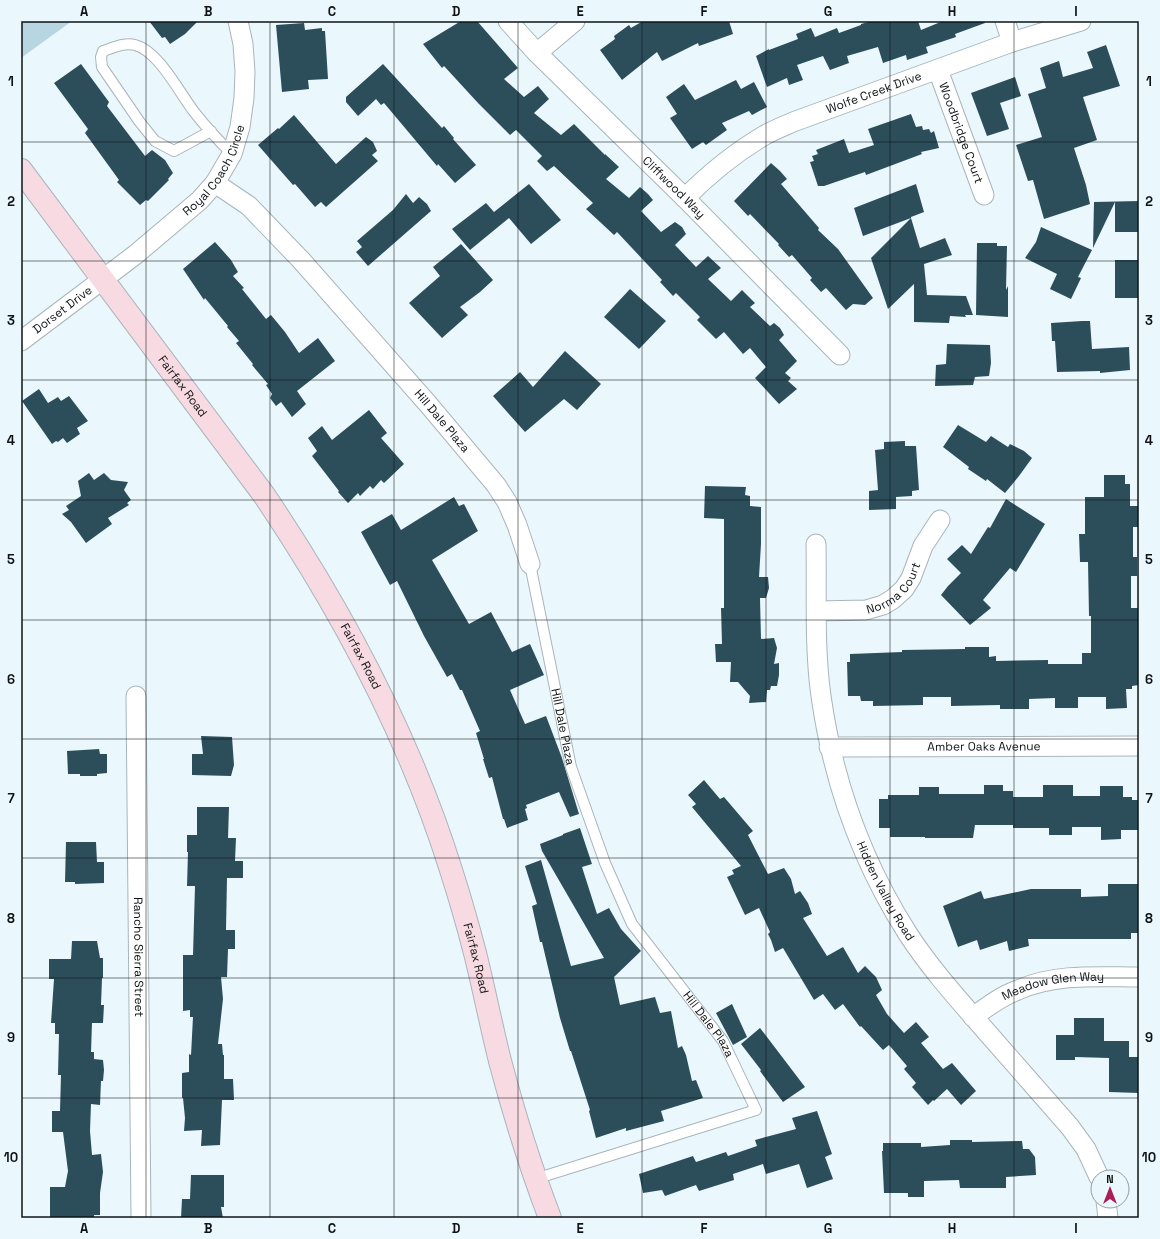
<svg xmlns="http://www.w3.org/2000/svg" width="1160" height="1239" viewBox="0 0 1160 1239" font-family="'Space Grotesk',sans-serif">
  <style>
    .grass { fill: #b8d5e2 }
    .building { fill: #2c4e5b }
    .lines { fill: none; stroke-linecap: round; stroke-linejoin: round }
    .lane-casing { stroke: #a9b5bb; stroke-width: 12 }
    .street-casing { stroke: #a9b5bb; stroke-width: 21 }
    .secondary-casing { stroke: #a9b5bb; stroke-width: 24 }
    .lane { stroke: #fff; stroke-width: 10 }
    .street { stroke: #fff; stroke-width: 19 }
    .secondary { stroke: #f8dae2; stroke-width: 22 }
    .grid { fill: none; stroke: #0f1315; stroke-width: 1; stroke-opacity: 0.55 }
    .labels { text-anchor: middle; stroke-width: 4; stroke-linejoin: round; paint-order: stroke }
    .street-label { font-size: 12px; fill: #0f1315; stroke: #eaf8fd }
    .neatline { fill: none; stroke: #0f1315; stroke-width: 1.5 }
    .grid-label { font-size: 13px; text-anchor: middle; font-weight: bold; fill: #0f1315 }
  </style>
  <rect width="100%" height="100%" fill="#eaf8fd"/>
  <polygon class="grass" points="21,21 72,21 21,58"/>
  <g class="building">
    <polygon points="149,21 198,21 185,34 170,44 165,37 162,38"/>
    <polygon points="461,21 477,21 518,68 504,79 524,97 538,86 549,99 534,113 561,135 574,124 605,155 605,154 619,167 606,179 629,198 640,187 648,194 653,200 641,211 661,232 675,222 682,227 686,234 675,245 696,267 708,256 721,268 708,279 731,301 742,290 755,303 750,307 770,326 774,323 780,328 784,335 779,340 797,361 785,373 791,378 788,381 797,389 779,404 755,378 766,367 750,348 743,354 724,332 716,339 697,320 700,317 676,293 673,296 660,282 662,280 617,232 614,235 586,209 593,203 554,166 547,171 537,161 542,156 516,130 510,135 478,103 444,66 442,68 423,44"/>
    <polygon points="643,21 729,21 733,34 699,46 698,43 662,61 657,52 622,80 600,50 615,39 614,36 629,25 631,28"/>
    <polygon points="872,21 918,21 921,30 943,21 985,21 985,23 955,34 956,37 926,47 928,53 907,60 906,55 883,63 878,47 847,56 849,63 830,70 823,56 797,65 803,80 789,85 787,78 767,87 756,56 769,49 769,50 798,39 796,34 811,28 815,37 837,28 839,33 861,25 861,24"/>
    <polygon points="304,23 305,30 322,28 322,31 325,31 328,79 308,80 309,89 282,92 276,25"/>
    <polygon points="1106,45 1120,86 1083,97 1097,140 1074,148 1086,185 1090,204 1044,219 1033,180 1028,181 1016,145 1042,137 1028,94 1046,88 1040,68 1059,61 1063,77 1093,68 1087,52"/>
    <polygon points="81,64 109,102 107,106 145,156 152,150 165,160 173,173 168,179 169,180 148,201 146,200 140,205 117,182 119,180 85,133 88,129 54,83"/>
    <polygon points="383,64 442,128 444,126 454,138 453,139 476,165 455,183 438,164 437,166 384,103 381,105 376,99 358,116 346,102 346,97"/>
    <polygon points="1015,77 1021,96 1000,103 1009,129 987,136 971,93"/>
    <polygon points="736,80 741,89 754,82 767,107 752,115 749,111 722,123 727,130 706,145 703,142 692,149 670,118 677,114 666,97 684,84 695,100"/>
    <polygon points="911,114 916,127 922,126 923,130 929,129 931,133 934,131 939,148 921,152 922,154 866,175 865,172 824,186 818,186 810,162 814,161 812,156 818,154 816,150 844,139 849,153 874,145 868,129"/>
    <polygon points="294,115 336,164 366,137 373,142 377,151 372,155 378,161 326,207 321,202 315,207 295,184 293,185 258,145 278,128 279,129"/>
    <polygon points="771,163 780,171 787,179 781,184 819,228 818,230 838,249 873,298 865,305 853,304 846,310 826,288 821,292 810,280 812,278 792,255 789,257 778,245 779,244 750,214 748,216 734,201"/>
    <polygon points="529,184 561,220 531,244 509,218 470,250 452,229 486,203 494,212"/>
    <polygon points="916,184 924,212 911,217 911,218 863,236 854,208"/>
    <polygon points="406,194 413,203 419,197 427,204 431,211 368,266 356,252 362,247 357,241 393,210"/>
    <polygon points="1139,201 1139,232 1115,232 1115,202 1093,248 1094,202"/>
    <polygon points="911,218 920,248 945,238 952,255 924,264 927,295 966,296 973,315 965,315 966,317 950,316 949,323 914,322 914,284 888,309 871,258"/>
    <polygon points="1041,227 1092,250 1078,277 1081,278 1071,299 1050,289 1057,274 1025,258 1036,242"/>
    <polygon points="215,242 231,260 238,272 233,276 244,288 242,289 266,319 271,315 285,332 299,353 318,338 335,361 297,391 306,404 292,417 281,402 276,406 270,398 272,394 266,385 268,384 252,365 253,364 236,343 239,341 227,327 228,326 205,298 204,300 183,269"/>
    <polygon points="977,243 997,243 997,246 1007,246 1006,290 1008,286 1008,317 976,315"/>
    <polygon points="461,244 493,280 480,292 460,307 468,315 442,338 409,303 440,276 433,267"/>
    <rect x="1115" y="260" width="24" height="38"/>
    <polygon points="630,289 666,321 639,349 604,317"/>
    <polygon points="1082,321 1090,321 1092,349 1129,347 1130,370 1100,373 1100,371 1057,372 1055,341 1052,341 1051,323"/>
    <polygon points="947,344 990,345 991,363 989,376 975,377 973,385 935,386 936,365 946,364"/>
    <polygon points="565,351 601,384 577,410 564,399 525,432 493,396 520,372 533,387"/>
    <polygon points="39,389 48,403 58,397 61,401 69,396 88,421 77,428 80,434 67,443 63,438 58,442 56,441 52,444 22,401"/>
    <polygon points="369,410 387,433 381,438 404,464 384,483 381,480 373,489 370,486 360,496 358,493 348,503 338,492 339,491 312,456 317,451 308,438 322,426 332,440"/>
    <polygon points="958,425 986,442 991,436 1008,447 1010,444 1024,451 1032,458 1019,476 1005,493 987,479 986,481 968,469 969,467 943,447"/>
    <polygon points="905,441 905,446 916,446 919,490 912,491 912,496 896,497 896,509 869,510 869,491 878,490 875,450 884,449 884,442"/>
    <polygon points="89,473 94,480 104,473 111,480 128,482 124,490 131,500 127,503 129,505 108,518 112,524 86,543 71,522 62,514 69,510 66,506 81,496 78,481"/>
    <polygon points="1104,475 1125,475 1125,484 1130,484 1130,506 1139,506 1139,527 1133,527 1133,557 1137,557 1137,576 1131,576 1131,608 1139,608 1139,685 1132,686 1132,689 1126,689 1127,708 1106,709 1106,697 1078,697 1078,708 1055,708 1055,698 1029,699 1029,709 1000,709 1000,705 951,706 951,697 923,697 923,705 873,706 873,701 861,701 860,696 848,696 847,662 850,662 850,654 902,652 902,650 965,649 965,647 989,647 989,657 996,656 996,661 1048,660 1048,664 1082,664 1082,653 1091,653 1091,616 1089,616 1088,562 1080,562 1079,534 1085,534 1085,497 1104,497"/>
    <polygon points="705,486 746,487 745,495 750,496 750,506 761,507 761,544 759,577 768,577 769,588 766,598 760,598 761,639 774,638 777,648 774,664 779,663 779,675 777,686 771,686 770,690 767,690 766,702 749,703 750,696 738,682 730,682 731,662 716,662 715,644 722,644 721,608 724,608 724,519 704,518"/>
    <polygon points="454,497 459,506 464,504 478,531 432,560 469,624 491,612 512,652 530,644 544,675 510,690 525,724 546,716 562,758 579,814 570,817 559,792 526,805 527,808 525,809 528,820 507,828 504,819 503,819 492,777 489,778 483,759 484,759 476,733 480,731 462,690 460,690 452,674 447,677 424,636 397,581 390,585 361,532 392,514 401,530"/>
    <polygon points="1006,499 1045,524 1016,572 1010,568 983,600 991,608 970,625 941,595 948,586 961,573 947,559 962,545 971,554 988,527 990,528"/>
    <polygon points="201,736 232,737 234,765 231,776 192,775 192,754 203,754"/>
    <polygon points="99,749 100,754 107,754 107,773 97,774 97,776 80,776 80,774 68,774 67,751"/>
    <polygon points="704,780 720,799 724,797 753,831 748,835 768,874 784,868 791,879 795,894 800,891 808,903 812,914 803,918 827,956 843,947 858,973 865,966 876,977 882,990 876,995 887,1014 904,1033 916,1022 929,1037 921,1043 943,1069 952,1063 976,1091 961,1105 947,1089 934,1101 933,1100 928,1105 912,1087 916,1083 904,1069 907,1066 889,1045 883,1050 861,1026 860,1027 843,1004 835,1010 823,994 814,1000 783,948 775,952 771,940 768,934 770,932 759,908 745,915 727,877 734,874 732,870 741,866 692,807 696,804 688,795"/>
    <polygon points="984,785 1003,785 1003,791 1013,791 1013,797 1043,797 1043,785 1073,785 1073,796 1100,796 1100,786 1123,786 1123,797 1132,797 1132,800 1139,800 1139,830 1121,830 1121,839 1101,840 1101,827 1072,827 1072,835 1049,835 1049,828 1013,828 1013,825 975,825 973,838 925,838 925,837 890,837 890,828 879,828 879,799 888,799 888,795 919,795 919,787 939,787 939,794 984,794"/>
    <polygon points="197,807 229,807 228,838 236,838 235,861 243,861 243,878 227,878 226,930 235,930 235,949 228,949 227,977 221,977 223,999 218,1044 222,1044 223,1055 224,1055 224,1079 233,1079 234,1100 222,1100 220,1145 201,1146 202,1130 184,1131 185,1118 183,1098 182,1098 182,1073 189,1072 189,1054 191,1055 193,1017 190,1017 190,1010 183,1011 183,955 193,955 195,886 187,886 188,852 187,852 187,835 197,835"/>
    <polygon points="580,828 592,864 582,867 597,914 609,908 621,929 641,951 614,977 620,1005 655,997 660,1013 671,1011 678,1048 682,1046 686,1055 692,1081 696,1080 703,1098 661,1111 664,1121 626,1131 626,1128 596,1138 589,1111 590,1110 571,1051 570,1051 560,1018 542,942 540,942 532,906 537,904 525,866 541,860 571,966 604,958 542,851 540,844 563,835 563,834"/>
    <polygon points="66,842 96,842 97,862 104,862 104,883 75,884 75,882 65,882"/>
    <polygon points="1108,884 1139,884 1139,933 1131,933 1131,939 1028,939 1029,946 1009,951 1007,941 980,950 977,940 958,947 943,906 981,891 984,899 1031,889 1081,889 1081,897 1108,896"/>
    <polygon points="72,941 97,941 100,958 103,958 103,978 102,978 101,1005 104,1005 103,1023 92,1023 91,1052 94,1052 94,1059 103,1060 104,1070 103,1081 101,1081 100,1105 91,1104 90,1131 92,1155 101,1154 103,1172 100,1193 100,1215 94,1215 94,1218 50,1218 50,1187 65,1187 68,1171 63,1132 52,1132 52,1111 60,1111 61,1075 58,1075 59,1034 55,1034 55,1023 51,1023 54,979 49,979 49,959 71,959"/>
    <polygon points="732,1004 747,1037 733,1045 716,1013"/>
    <polygon points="1074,1018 1104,1018 1104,1041 1129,1041 1129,1057 1139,1057 1139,1093 1109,1092 1109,1058 1075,1057 1075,1060 1056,1060 1056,1035 1074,1035"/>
    <polygon points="760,1028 805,1087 783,1102 760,1071 761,1070 741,1044"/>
    <polygon points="817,1111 832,1154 825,1157 833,1179 807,1188 799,1164 766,1174 763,1164 733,1174 734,1180 699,1191 696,1185 665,1196 662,1190 643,1193 639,1174 693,1156 696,1162 726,1152 728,1156 757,1146 755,1140 796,1129 792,1118"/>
    <polygon points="950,1140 972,1140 972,1142 1022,1141 1023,1149 1029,1149 1035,1157 1036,1175 1006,1177 1006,1188 960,1188 959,1180 924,1181 924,1197 908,1197 908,1193 884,1193 882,1151 883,1151 883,1143 921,1143 921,1147 950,1145"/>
    <polygon points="191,1175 224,1175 224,1207 221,1207 223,1218 181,1218 182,1199 190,1199"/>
  </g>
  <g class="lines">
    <g class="lane-casing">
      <g id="lane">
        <path d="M211,131L174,151L155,141L139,121L102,67L101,57L103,51C113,48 124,42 135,45C159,51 180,94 195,113C206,127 219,141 232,154"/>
        <path id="s1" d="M530,564L571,767L605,863L632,924L723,1041L756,1110L535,1179"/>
      </g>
    </g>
    <g class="street-casing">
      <g id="street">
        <path id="s2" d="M508,21L537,53L685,198L840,355"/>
        <polyline points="1005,21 1012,42"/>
        <polyline points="537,53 575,21"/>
        <path id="s3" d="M938,70L984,195"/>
        <path id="s4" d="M215,183L249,206L301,260L428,404L496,485L507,502L517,525L530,564"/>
        <path id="s5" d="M685,198C709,174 736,152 765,135C774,130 784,126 793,122L1012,42L1081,21"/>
        <path id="s6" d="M21,341L135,255L200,200L215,183L232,154L240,127L244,98L245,72L243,44L238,21"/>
        <path id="s7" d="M816,544C817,594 814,646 821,696C833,781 862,862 908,934C930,968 958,999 985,1030C1013,1062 1042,1095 1070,1127L1086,1149L1099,1177"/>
        <path id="s8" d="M817,611L866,610L883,605L893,599L904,589L911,578L923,546L940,520"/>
        <path id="s9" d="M136,696L141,1218"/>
        <path id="s10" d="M829,747L1139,746"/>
        <path id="s11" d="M973,1017C987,1007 1001,996 1018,990C1056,973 1099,977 1139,977"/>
        <polyline points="1106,1201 1108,1218"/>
      </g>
    </g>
    <g class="secondary-casing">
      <g id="secondary">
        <path id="s12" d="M21,170L264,495C343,612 409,736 451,870C460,898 468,926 475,953C484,989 491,1025 500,1061C514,1114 530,1166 550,1218"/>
      </g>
    </g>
    <use href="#lane" class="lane"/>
    <use href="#street" class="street"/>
    <use href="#secondary" class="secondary"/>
  </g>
  <path class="grid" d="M146,21V1218M270,21V1218M394,21V1218M518,21V1218M642,21V1218M766,21V1218M890,21V1218M1014,21V1218M21,142H1139M21,261H1139M21,380H1139M21,500H1139M21,620H1139M21,739H1139M21,858H1139M21,978H1139M21,1098H1139"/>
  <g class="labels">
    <g class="street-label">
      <text dy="4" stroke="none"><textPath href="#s5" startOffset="219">Wolfe Creek Drive</textPath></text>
      <text dy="4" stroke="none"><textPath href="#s3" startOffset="67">Woodbridge Court</textPath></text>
      <text dy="4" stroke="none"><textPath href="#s6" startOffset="261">Royal Coach Circle</textPath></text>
      <text dy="4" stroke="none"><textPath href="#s2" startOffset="235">Cliffwood Way</textPath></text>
      <text dy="4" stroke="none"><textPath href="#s6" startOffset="52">Dorset Drive</textPath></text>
      <text dy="4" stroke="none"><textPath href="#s12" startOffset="270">Fairfax Road</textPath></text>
      <text dy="4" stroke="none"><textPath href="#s4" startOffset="330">Hill Dale Plaza</textPath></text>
      <text dy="4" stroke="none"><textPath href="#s8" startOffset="86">Norma Court</textPath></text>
      <text dy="4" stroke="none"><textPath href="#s12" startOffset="594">Fairfax Road</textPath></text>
      <text dy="4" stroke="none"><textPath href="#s1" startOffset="166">Hill Dale Plaza</textPath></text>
      <text dy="4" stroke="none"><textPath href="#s10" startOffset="155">Amber Oaks Avenue</textPath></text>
      <text dy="4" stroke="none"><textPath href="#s7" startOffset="359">Hidden Valley Road</textPath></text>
      <text dy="4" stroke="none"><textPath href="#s9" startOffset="261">Rancho Sierra Street</textPath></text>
      <text dy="4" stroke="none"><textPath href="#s12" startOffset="918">Fairfax Road</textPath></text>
      <text dy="4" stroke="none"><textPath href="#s11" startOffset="88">Meadow Glen Way</textPath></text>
      <text dy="4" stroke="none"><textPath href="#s1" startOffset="502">Hill Dale Plaza</textPath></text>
    </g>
  </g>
  <rect width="1160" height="1239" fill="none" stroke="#eaf8fd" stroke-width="44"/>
  <g transform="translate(1110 1189)"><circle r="19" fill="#eaf8fd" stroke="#929ca0"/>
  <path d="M0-3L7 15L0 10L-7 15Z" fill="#ac1b53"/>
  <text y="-6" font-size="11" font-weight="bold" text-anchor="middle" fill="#0f1315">N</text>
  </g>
  <rect x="22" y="22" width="1116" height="1195" class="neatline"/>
  <g class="grid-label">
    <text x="84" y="16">A</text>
    <text x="208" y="16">B</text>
    <text x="332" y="16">C</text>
    <text x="456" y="16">D</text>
    <text x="580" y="16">E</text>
    <text x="704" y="16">F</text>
    <text x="828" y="16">G</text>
    <text x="952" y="16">H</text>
    <text x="1076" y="16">I</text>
    <text x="11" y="86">1</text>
    <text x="1149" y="86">1</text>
    <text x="11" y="206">2</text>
    <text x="1149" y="206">2</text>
    <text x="11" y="325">3</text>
    <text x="1149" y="325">3</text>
    <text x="11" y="445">4</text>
    <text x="1149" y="445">4</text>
    <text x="11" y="564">5</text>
    <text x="1149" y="564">5</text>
    <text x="11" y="684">6</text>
    <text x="1149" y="684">6</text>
    <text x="11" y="803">7</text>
    <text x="1149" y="803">7</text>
    <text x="11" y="923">8</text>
    <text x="1149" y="923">8</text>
    <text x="11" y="1042">9</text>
    <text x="1149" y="1042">9</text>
    <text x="11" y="1162">10</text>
    <text x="1149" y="1162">10</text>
    <text x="84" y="1233">A</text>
    <text x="208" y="1233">B</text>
    <text x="332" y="1233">C</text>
    <text x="456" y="1233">D</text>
    <text x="580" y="1233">E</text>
    <text x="704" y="1233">F</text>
    <text x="828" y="1233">G</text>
    <text x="952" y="1233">H</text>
    <text x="1076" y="1233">I</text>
  </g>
</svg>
